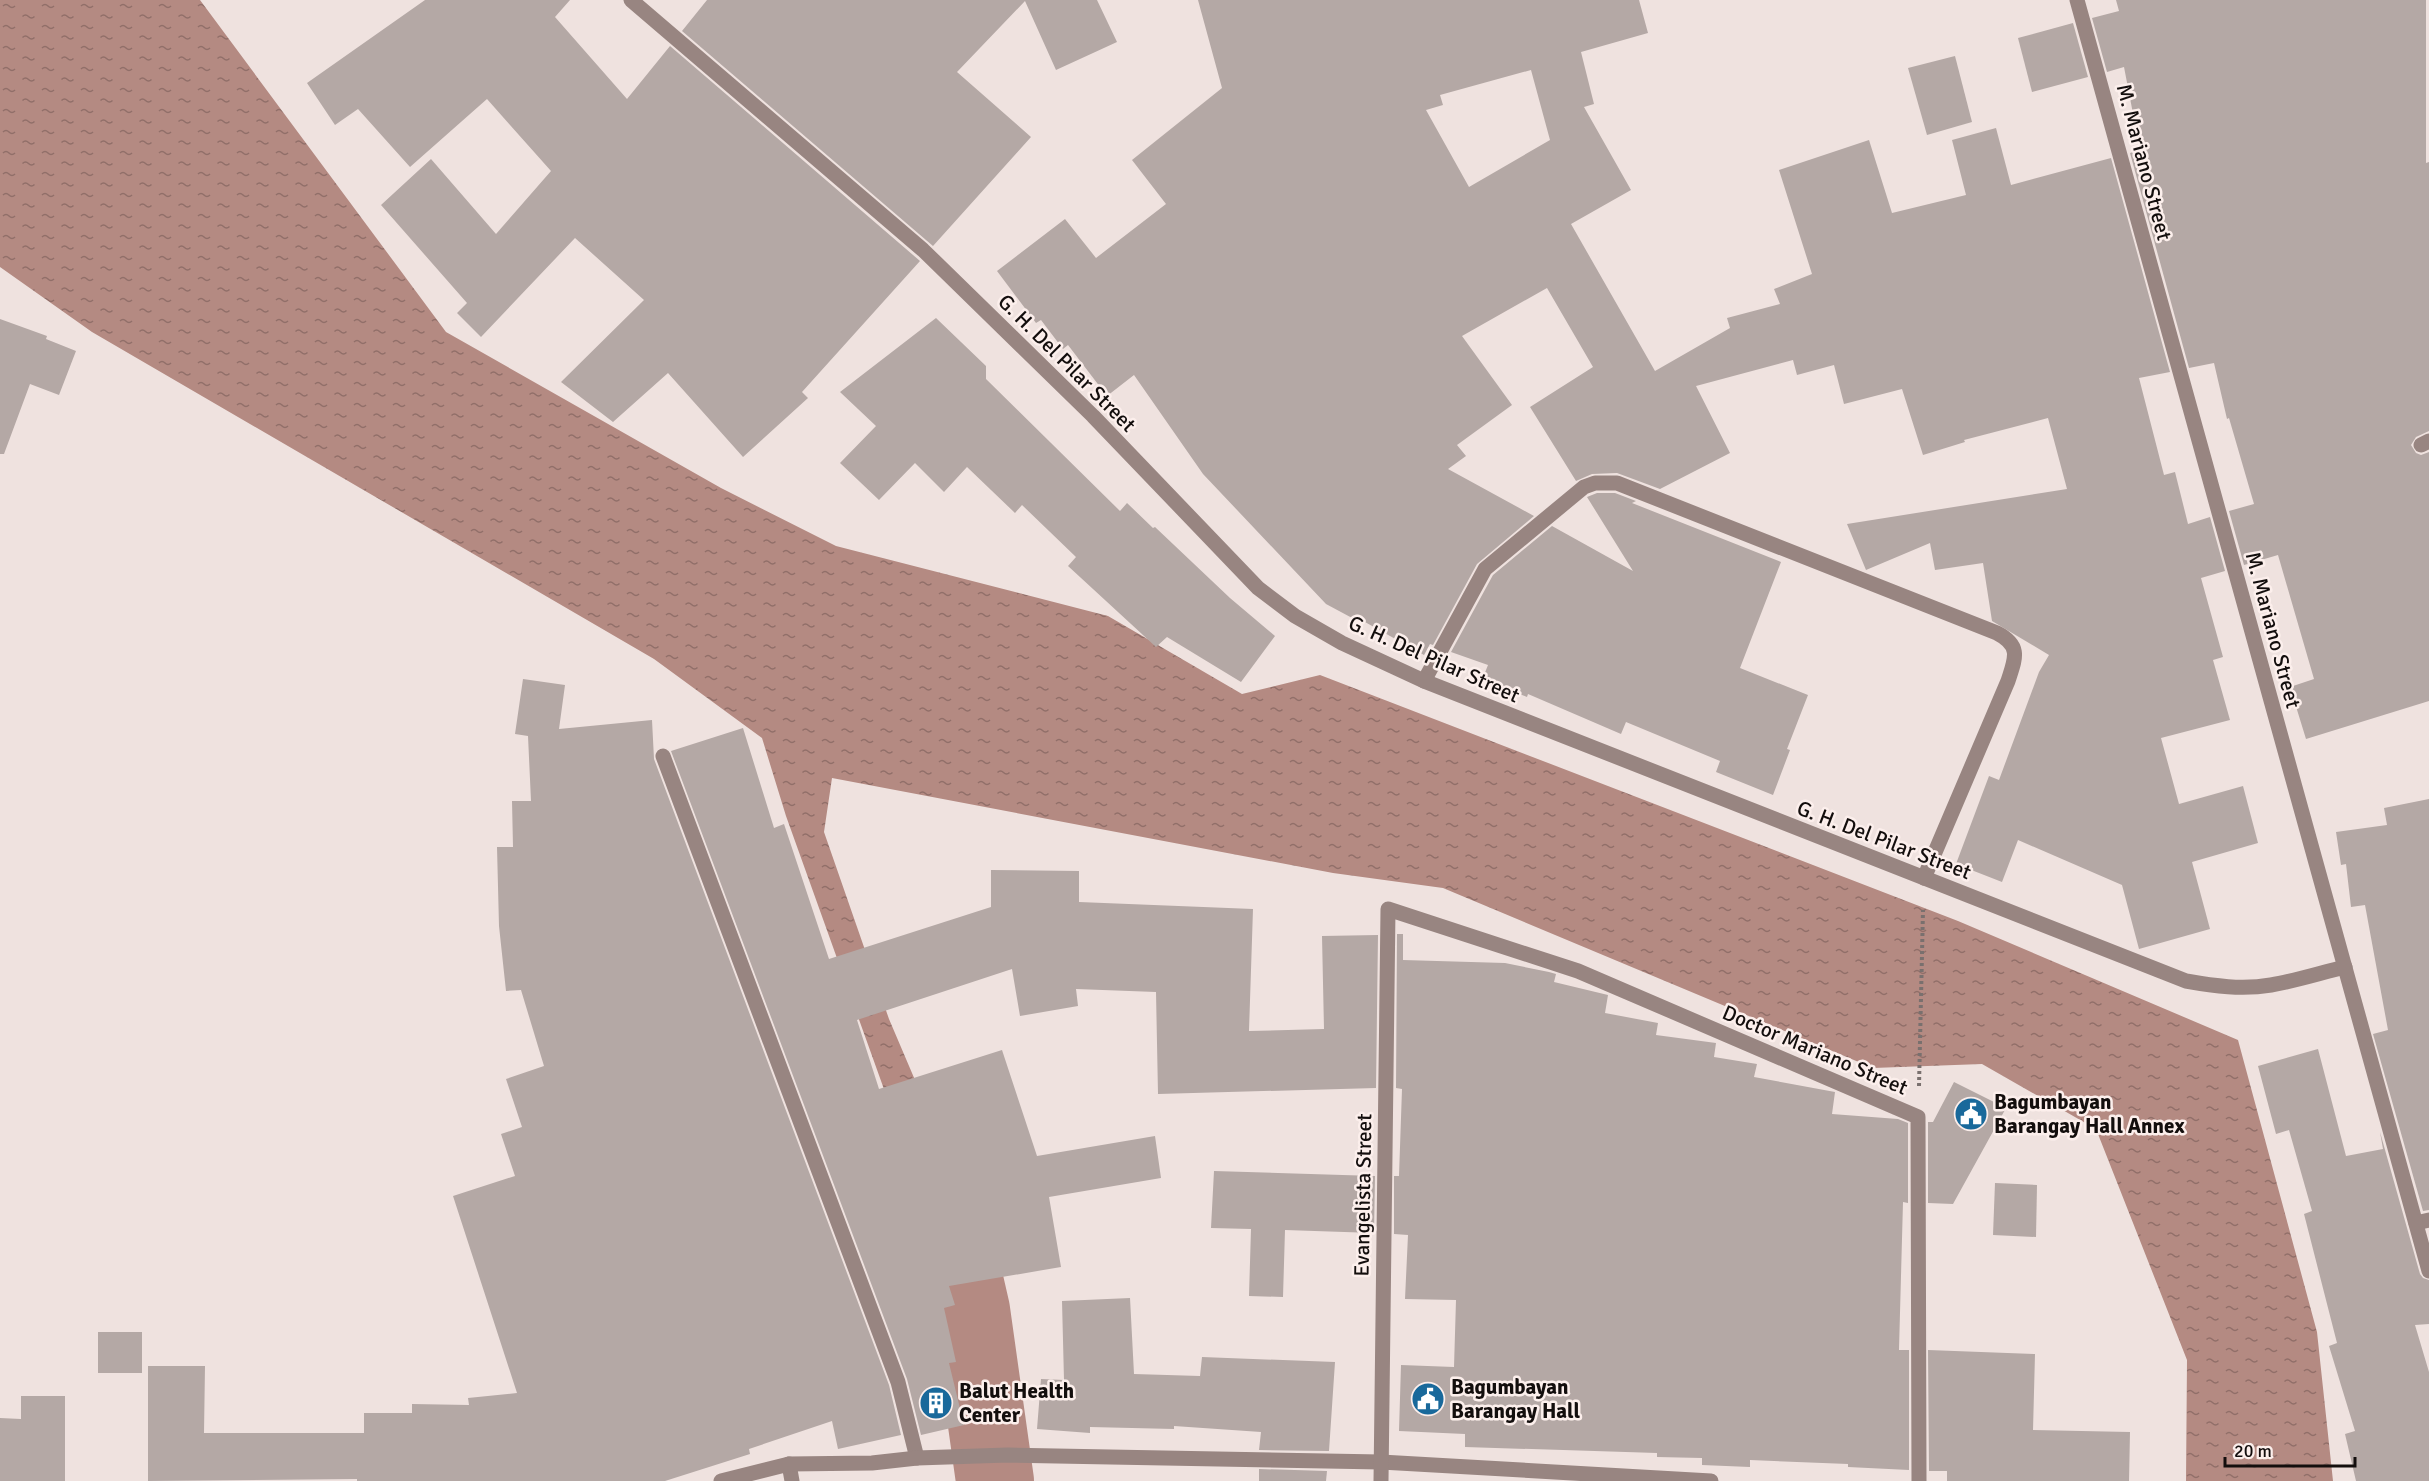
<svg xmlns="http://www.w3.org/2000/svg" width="2429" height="1481" viewBox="0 0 2429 1481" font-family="Signika,sans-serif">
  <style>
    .water { fill: url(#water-ripples) }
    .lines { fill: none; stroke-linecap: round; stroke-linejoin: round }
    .river { stroke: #b48a82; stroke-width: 78 }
    .building { fill: #b4a8a5; fill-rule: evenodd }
    .path { stroke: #79706e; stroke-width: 4; stroke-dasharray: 3 3; stroke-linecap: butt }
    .minor { stroke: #988581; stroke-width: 15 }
    .tertiary { stroke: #988581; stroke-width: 15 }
    .labels { text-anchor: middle; stroke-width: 5; stroke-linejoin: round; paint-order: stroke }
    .street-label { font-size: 21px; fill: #130e0d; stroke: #fcefec }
    .poi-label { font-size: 21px; font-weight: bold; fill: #130e0d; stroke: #fcefec; text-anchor: start }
  </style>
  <defs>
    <pattern id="water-ripples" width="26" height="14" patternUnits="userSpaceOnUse" patternTransform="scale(1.5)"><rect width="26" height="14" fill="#b48a82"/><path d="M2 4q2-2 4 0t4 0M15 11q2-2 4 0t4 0" fill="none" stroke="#916f69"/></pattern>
  </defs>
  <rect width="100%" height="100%" fill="#efe2df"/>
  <polygon class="water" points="0,0 200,0 446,332 721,488 836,546 1108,616 1242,694 1320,675 1958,921 2238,1040 2317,1332 2333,1481 2186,1481 2187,1360 2096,1129 1982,1064 1873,1068 1443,888 1333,873 832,778 824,832 889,1019 955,1174 918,1184 786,816 762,738 654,659 92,332 0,267"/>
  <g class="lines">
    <polyline class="river" points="941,1179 971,1310 995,1481"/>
  </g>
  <g class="building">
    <polygon points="425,0 570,0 555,17 627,99 670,46 920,261 802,392 808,398 743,457 668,373 613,422 561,382 644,300 575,238 481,337 457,313 467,303 381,205 431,159 496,234 551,171 487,99 410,167 358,109 335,125 307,83"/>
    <polygon points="707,0 1097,0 1117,42 1056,70 1025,1 957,72 1031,137 933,246 682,31"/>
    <path d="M1198,0H1639L1648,33L1581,52L1594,104L1584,107L1631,190L1571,224L1655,371L1730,328L1727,318L1780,304L1774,289L1812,274L1779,170L1869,140L1892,213L1966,195L1952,140L1996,128L2011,185L2111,158L2170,372L2139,378L2164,475L2175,472L2188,524L2210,517L2225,571L2201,578L2223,657L2213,660L2230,720L2161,738L2179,804L2243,786L2258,843L2192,862L2210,929L2139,949L2122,885L2018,840L2002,882L1956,864L1989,776L1999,780L2039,672L2049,655L1992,621L1983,563L1935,570L1930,543L1866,570L1847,524L2067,489L2048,418L1964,440L1965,442L1923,455L1902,389L1844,404L1834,365L1797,375L1793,360L1696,386L1730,453L1660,489L1617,473L1592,474L1576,481L1530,407L1593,367L1547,288L1462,336L1512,405L1457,445L1466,456L1448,469L1534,516L1477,564L1433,645L1430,644L1424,655L1356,617L1354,619L1326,604L1203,474L1134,375L1107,396L1068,345L1063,349L1041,320L1036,323L997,271L1065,219L1096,258L1166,204L1132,160L1222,88ZM1531,70L1550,140L1469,187L1426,110L1443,105L1440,95Z"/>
    <polygon points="2116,0 2426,0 2426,163 2429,162 2429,431 2416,437 2411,445 2416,453 2421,455 2429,452 2429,701 2306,739 2290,687 2314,679 2278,555 2244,565 2229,511 2254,504 2229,418 2227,419 2214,363 2189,368 2130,153 2140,150 2124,67 2107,72 2092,18 2119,11"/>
    <polygon points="2073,23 2088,77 2032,92 2018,38"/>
    <polygon points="1955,56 1972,122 1927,135 1908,68"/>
    <polygon points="936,318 986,366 986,379 1120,511 1127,503 1153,528 1155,527 1230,598 1275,636 1241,682 1167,637 1156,647 1068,566 1076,557 1022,505 1015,513 967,467 944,492 915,463 879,500 840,463 876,426 840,392"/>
    <polygon points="0,319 47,336 46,339 76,351 59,395 30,384 4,454 0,454"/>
    <polygon points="1597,493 1615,493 1636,501 1632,503 1781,562 1740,668 1808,695 1787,749 1790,750 1773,795 1716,772 1720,761 1626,722 1621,734 1528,694 1527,697 1482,680 1488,665 1451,652 1493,575 1552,526 1633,571 1587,497"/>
    <polygon points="523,679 565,685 559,729 652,720 654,759 889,1385 901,1435 838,1449 832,1421 749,1449 750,1454 665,1481 357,1481 357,1479 148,1481 148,1366 205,1366 204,1433 364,1433 364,1413 412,1413 412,1404 469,1405 468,1398 517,1393 453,1196 515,1176 501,1134 522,1127 506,1079 544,1066 521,990 506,991 499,926 497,847 513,847 512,801 531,801 528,736 515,734"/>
    <polygon points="743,728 774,828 784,824 829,959 991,907 991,870 1079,871 1079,902 1253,909 1249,1031 1324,1029 1322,936 1378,935 1376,1088 1158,1094 1156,992 1076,989 1078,1006 1020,1016 1012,969 857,1020 879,1089 1002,1050 1037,1156 1155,1136 1161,1178 1049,1197 1061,1267 949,1286 955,1305 944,1308 956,1362 949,1363 964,1425 921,1435 907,1379 671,751"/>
    <polygon points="2429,799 2429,1210 2423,1211 2373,1034 2388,1030 2365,905 2351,907 2346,864 2341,865 2336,832 2387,825 2384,808"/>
    <polygon points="1397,934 1403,934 1403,960 1505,963 1549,972 1556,974 1554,982 1608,995 1605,1013 1658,1023 1656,1035 1716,1043 1714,1057 1757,1064 1754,1077 1835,1092 1832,1114 1898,1119 1908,1123 1908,1203 1903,1202 1899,1350 1909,1350 1909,1470 1848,1467 1848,1464 1750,1460 1750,1467 1702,1465 1702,1458 1657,1457 1657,1453 1465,1447 1465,1434 1399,1431 1401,1365 1454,1367 1456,1300 1405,1299 1408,1235 1394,1234 1394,1176 1399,1176 1402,1089 1396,1088"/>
    <polygon points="2318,1049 2346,1156 2383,1149 2380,1132 2420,1274 2423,1278 2429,1280 2429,1324 2415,1325 2429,1372 2429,1481 2356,1481 2345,1434 2355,1431 2329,1346 2337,1343 2304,1214 2312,1211 2289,1130 2276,1134 2258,1066"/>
    <polygon points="1954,1082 2006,1108 1953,1204 1928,1203 1928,1122 1933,1122"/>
    <polygon points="1214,1171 1375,1176 1374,1233 1285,1230 1283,1297 1249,1296 1251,1229 1211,1228"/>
    <polygon points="1995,1183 2037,1185 2036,1237 1993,1235"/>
    <polygon points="1130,1298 1134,1374 1200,1376 1202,1357 1335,1362 1329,1451 1259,1450 1261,1432 1174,1426 1174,1429 1090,1427 1090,1433 1037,1429 1041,1379 1064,1380 1062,1301"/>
    <rect x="98" y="1332" width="44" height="41"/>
    <polygon points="1928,1350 2035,1354 2033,1430 2130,1432 2129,1481 1947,1481 1947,1471 1929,1471"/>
    <polygon points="21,1396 65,1396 65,1481 0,1481 0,1418 21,1419"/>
    <polygon points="1259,1469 1327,1471 1326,1481 1259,1481"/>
  </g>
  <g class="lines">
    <polyline class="path" points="1919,1086 1923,910"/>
    <g class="minor">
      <polyline points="2421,445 2429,441"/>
      <path d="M1424,681L1485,569L1584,487L1595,483H1617L1997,633C2022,646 2015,659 2008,681L1924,878"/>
      <polyline points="663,756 898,1382 917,1458"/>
      <polyline points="2416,1223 2429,1220"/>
      <polyline points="789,1464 792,1481"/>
      <polyline points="721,1481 789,1464 872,1463 917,1458 1008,1455 1381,1462 1711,1481"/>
      <polyline points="1381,1481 1388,909 1578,971 1918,1117 1919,1481"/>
    </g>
    <g class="tertiary">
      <path d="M631,0L923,250L1093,416L1258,588L1295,616L1342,643L1424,681L2186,981C2214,986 2242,990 2271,985C2295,981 2320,973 2345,967"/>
      <polyline points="2077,0 2429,1271"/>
    </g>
  </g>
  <defs>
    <g id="civic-disc" transform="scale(1.725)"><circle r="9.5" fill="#19699b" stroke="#fcefec"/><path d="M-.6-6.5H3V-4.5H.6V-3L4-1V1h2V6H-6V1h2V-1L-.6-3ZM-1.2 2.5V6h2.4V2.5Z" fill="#fff"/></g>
    <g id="building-disc" transform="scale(1.725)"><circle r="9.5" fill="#19699b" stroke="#fcefec"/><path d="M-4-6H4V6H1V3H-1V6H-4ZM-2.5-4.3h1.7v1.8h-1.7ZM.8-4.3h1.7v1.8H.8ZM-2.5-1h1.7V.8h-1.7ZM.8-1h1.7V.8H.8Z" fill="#fff"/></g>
  </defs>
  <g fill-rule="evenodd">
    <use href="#civic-disc" x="1971" y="1114"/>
    <use href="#civic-disc" x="1428" y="1399"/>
    <use href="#building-disc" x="936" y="1403"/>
  </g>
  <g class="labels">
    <g class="street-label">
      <text transform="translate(2144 162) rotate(75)" y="7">M. Mariano Street</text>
      <text transform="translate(1067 363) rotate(45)" y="7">G. H. Del Pilar Street</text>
      <text transform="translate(2273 630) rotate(75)" y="7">M. Mariano Street</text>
      <text transform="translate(1434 659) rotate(24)" y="7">G. H. Del Pilar Street</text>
      <text transform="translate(1884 840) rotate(21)" y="7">G. H. Del Pilar Street</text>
      <text transform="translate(1815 1050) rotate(23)" y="7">Doctor Mariano Street</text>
      <text transform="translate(1363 1195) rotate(-89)" y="7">Evangelista Street</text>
    </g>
    <g class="poi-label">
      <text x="1994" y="1109">Bagumbayan<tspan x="1994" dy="24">Barangay Hall Annex</tspan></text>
      <text x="1451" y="1394">Bagumbayan<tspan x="1451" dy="24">Barangay Hall</tspan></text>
      <text x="959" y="1398">Balut Health<tspan x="959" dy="24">Center</tspan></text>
    </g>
  </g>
  <path d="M2225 1457v9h130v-9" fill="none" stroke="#130e0d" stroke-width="3"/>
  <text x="2234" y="1457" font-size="18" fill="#130e0d" stroke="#fcefec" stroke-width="4.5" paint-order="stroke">20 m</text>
</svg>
